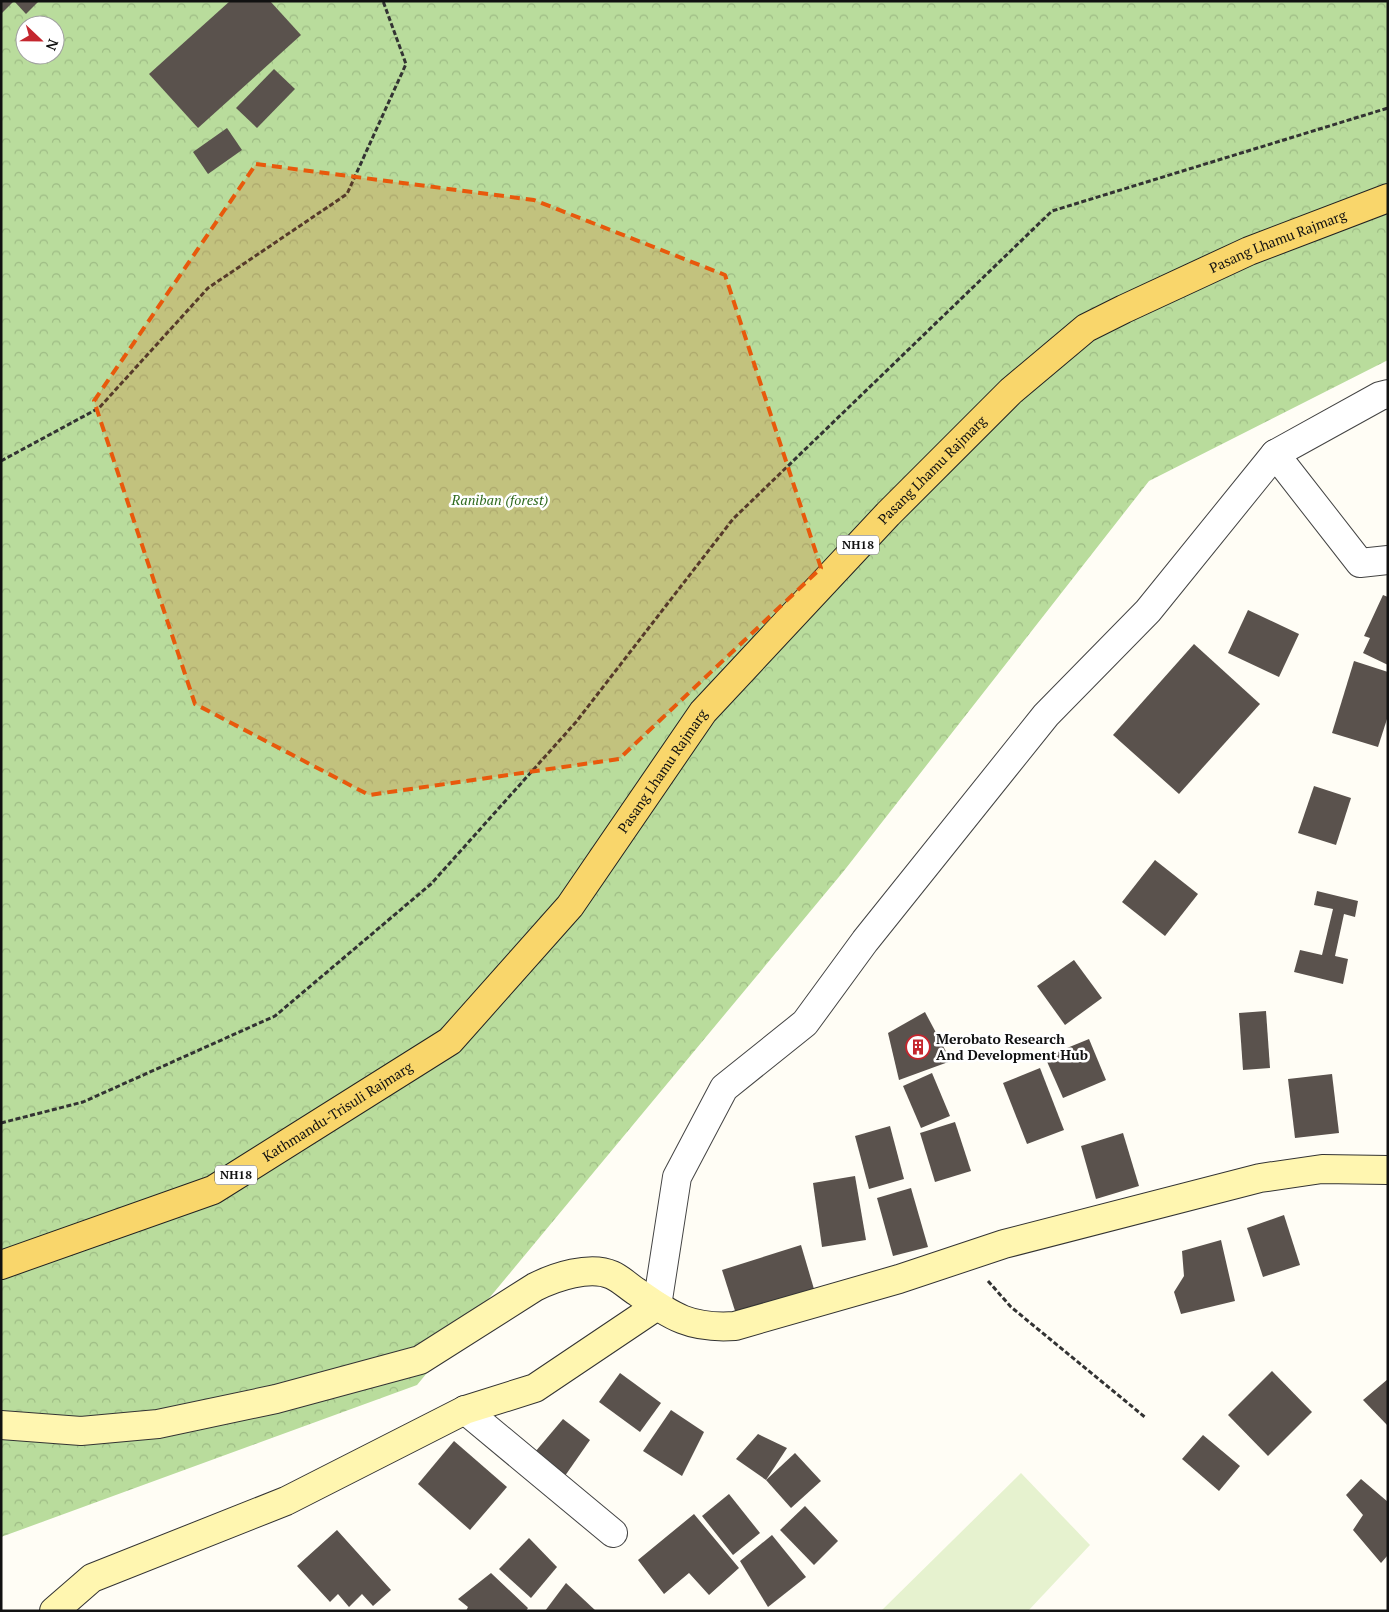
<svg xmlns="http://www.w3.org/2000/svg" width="1389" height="1612" viewBox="0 0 1389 1612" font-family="'PT Serif',serif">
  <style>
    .forest { fill: url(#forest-crowns); fill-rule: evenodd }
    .pitch { fill: #e6f2cf }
    .building { fill: #5a524d }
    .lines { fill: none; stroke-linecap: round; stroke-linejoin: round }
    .street-casing { stroke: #444; stroke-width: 30 }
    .secondary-casing { stroke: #333; stroke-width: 30 }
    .primary-casing { stroke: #222; stroke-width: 30 }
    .path { stroke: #333; stroke-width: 3; stroke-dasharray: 5 2.5; stroke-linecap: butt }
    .street { stroke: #fff; stroke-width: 28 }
    .secondary { stroke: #fff6b0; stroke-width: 28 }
    .primary { stroke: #f9d66b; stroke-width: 28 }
    .marked { fill: #e8590c; fill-opacity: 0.2; stroke: #e8590c; stroke-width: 4; stroke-dasharray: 10 6; stroke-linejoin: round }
    .labels { text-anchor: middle; stroke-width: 5; stroke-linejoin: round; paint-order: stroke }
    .shield { fill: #fff; stroke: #585858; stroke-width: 1 }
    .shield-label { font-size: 12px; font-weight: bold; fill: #111 }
    .street-label { font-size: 14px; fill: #111; stroke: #fff }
    .park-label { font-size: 14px; font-style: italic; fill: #2f6b1f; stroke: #fff }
    .poi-label { font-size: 14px; font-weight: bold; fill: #111; stroke: #fff; text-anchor: start }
  </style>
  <defs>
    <pattern id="forest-crowns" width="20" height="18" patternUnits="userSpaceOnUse" patternTransform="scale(1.25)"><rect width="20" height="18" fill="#b9dc9c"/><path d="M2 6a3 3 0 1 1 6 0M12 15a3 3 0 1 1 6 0" fill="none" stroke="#9ebc85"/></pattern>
  </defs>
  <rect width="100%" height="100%" fill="#fffdf5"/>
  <path class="forest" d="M1,1H1388V360L1149,481L843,872L417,1385L1,1537ZM25,25H55V55H25Z"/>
  <polygon class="pitch" points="1021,1473 1090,1545 1028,1611 881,1611"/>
  <g class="building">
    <polygon points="1,1 14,1 1,14"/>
    <polygon points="14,1 39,1 26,14"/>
    <polygon points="230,1 270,1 301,35 198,128 149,74"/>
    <polygon points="274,69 295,89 257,128 236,108"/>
    <polygon points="227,128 242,150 208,174 193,152"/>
    <polygon points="1383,595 1388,597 1388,665 1363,653 1370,638 1364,636"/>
    <polygon points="1248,610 1299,634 1279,677 1228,653"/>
    <polygon points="1194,644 1260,704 1179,794 1113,735"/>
    <polygon points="1354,661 1388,672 1388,716 1378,747 1332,733"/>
    <polygon points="1314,786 1351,798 1336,845 1298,833"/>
    <polygon points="1155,860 1198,894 1165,936 1122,902"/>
    <polygon points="1317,891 1358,901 1355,917 1344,914 1335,956 1348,959 1343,984 1294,972 1300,950 1322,955 1333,909 1314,905"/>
    <polygon points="1074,960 1102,998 1065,1025 1037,986"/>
    <polygon points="1266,1011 1270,1068 1243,1070 1239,1013"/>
    <polygon points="925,1012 951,1061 899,1080 888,1033"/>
    <polygon points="1089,1039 1106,1080 1063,1098 1045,1057"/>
    <polygon points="1040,1068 1064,1130 1027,1144 1003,1083"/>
    <polygon points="932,1073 950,1116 921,1128 903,1086"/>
    <polygon points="1332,1074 1339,1133 1295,1138 1288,1079"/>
    <polygon points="955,1122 971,1171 935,1182 920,1133"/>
    <polygon points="890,1126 904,1179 869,1189 855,1136"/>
    <polygon points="1123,1133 1139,1186 1096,1199 1081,1146"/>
    <polygon points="855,1176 866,1240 822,1247 813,1183"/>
    <polygon points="911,1188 928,1247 893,1256 877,1198"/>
    <polygon points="1284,1215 1300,1265 1263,1277 1247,1228"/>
    <polygon points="1221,1240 1235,1301 1181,1314 1174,1292 1184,1276 1182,1251"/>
    <polygon points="801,1245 814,1289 736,1314 722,1270"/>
    <polygon points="1272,1371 1312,1412 1268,1456 1228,1415"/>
    <polygon points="620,1373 661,1403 640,1432 599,1402"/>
    <polygon points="1388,1379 1388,1426 1363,1400"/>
    <polygon points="671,1410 704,1432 682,1476 643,1451"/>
    <polygon points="563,1419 590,1440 560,1483 530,1458"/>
    <polygon points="758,1434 787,1448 766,1480 736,1459"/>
    <polygon points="1203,1435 1240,1466 1219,1491 1182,1459"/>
    <polygon points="454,1441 507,1487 470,1530 418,1484"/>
    <polygon points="795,1453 821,1481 791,1508 766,1480"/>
    <polygon points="1361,1479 1388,1502 1388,1555 1381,1563 1353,1530 1363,1515 1346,1495"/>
    <polygon points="729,1494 760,1533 733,1555 702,1516"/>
    <polygon points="805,1506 838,1541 814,1565 780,1530"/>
    <polygon points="694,1514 739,1568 709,1595 689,1573 664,1594 638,1560"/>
    <polygon points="337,1530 391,1590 373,1606 362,1594 349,1607 338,1594 330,1602 297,1566"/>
    <polygon points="772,1535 806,1577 768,1607 740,1561"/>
    <polygon points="529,1538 557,1567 531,1598 499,1569"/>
    <polygon points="491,1573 528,1608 526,1611 466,1611 468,1607 458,1599"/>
    <polygon points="566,1583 596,1611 545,1611"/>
  </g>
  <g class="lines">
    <g class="street-casing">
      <g id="street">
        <polyline points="1275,454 1360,563 1388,560"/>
        <polyline points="657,1306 677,1177 724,1088 805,1023 865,941 1046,715 1148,611 1275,454 1380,396 1388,394"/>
        <polyline points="465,1410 613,1533"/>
      </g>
    </g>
    <g class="secondary-casing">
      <g id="secondary">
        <path d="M1,1425L81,1431L158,1424L276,1399L420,1360L535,1287C555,1277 590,1265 612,1275C621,1279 629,1287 637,1292C673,1317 690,1329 735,1326L899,1279L1004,1244L1260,1178L1322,1169L1388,1170"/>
        <polyline points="54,1611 92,1578 286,1501 465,1410 535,1388 657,1306"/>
      </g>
    </g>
    <g class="primary-casing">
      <g id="primary">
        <path id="s1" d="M1,1265L213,1190L450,1041L570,906L703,712L888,514L1011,391L1086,328L1124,309L1249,251L1388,198"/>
      </g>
    </g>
    <g class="path">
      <polyline points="1,461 99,408 208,288 347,194 406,64 383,1"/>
      <polyline points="1,1123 83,1102 275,1016 431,884 576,722 733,519 1052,211 1388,108"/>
      <polyline points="988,1281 1011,1307 1146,1418"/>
    </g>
    <use href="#street" class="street"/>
    <use href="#secondary" class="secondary"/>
    <use href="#primary" class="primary"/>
  </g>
  <path class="marked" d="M256,164L534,200L725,275L821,568L619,759L369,795L195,704L94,401Z"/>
  <defs>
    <g id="building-ring" transform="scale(1.25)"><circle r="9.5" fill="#fff" stroke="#c4262e" stroke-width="1.5"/><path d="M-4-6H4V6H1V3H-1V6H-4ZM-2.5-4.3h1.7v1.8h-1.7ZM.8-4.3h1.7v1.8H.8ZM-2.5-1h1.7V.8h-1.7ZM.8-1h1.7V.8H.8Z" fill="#c4262e"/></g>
  </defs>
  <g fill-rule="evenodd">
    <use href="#building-ring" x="918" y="1047"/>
  </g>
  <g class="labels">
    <g class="shield">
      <rect x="837" y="535.5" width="42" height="19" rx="4"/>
      <rect x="215" y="1165.5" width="42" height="19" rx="4"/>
    </g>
    <g class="shield-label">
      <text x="858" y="549">NH18</text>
      <text x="236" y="1179">NH18</text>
    </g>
    <g class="street-label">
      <text dy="5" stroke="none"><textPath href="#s1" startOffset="1674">Pasang Lhamu Rajmarg</textPath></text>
      <text dy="5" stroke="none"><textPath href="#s1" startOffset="1254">Pasang Lhamu Rajmarg</textPath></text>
      <text dy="5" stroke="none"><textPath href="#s1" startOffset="849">Pasang Lhamu Rajmarg</textPath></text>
      <text dy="5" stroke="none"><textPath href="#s1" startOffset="372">Kathmandu-Trisuli Rajmarg</textPath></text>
    </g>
    <g class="park-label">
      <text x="500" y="505">Raniban (forest)</text>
    </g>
    <g class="poi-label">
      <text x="936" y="1044">Merobato Research<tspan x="936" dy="16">And Development Hub</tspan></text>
    </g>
  </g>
  <rect width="1389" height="1612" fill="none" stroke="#111111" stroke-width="5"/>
  <g transform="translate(40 40) rotate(112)"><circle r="24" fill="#ffffff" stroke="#a0a0a0"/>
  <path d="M0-4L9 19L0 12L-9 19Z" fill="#c4262e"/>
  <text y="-8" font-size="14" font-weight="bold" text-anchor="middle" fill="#111111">N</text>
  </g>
</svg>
